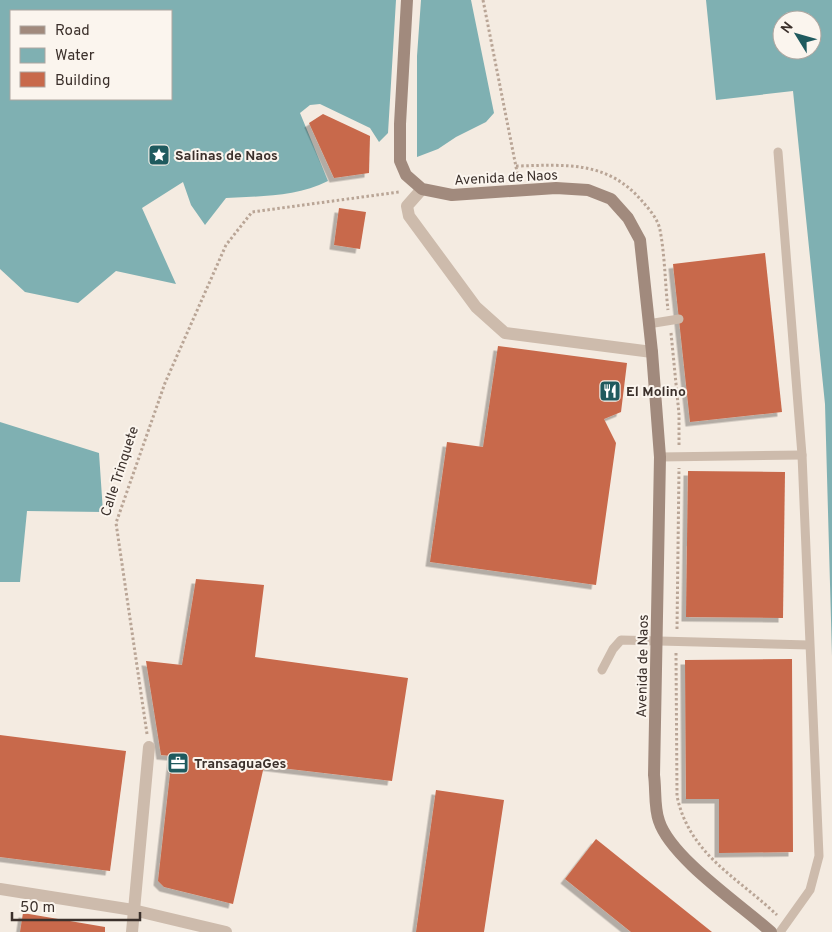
<svg xmlns="http://www.w3.org/2000/svg" width="832" height="932" viewBox="0 0 832 932" font-family="Overpass,sans-serif">
  <style>
    .water { fill: #7fb0b2; fill-rule: evenodd }
    .building { fill: #c8694b; filter: url(#shadow) }
    .lines { fill: none; stroke-linecap: round; stroke-linejoin: round }
    .path { stroke: #b9a596; stroke-width: 3; stroke-dasharray: 2.5 2.5; stroke-linecap: butt }
    .lane { stroke: #cdbbac; stroke-width: 9 }
    .street { stroke: #cdbbac; stroke-width: 12 }
    .secondary { stroke: #a18a7d; stroke-width: 12 }
    .labels { text-anchor: middle; stroke-width: 4; stroke-linejoin: round; paint-order: stroke }
    .poi-label { font-size: 14px; font-weight: bold; fill: #3b302b; stroke: #fbf5ee; text-anchor: start }
    .street-label { font-size: 14px; fill: #3b302b; stroke: #fbf5ee }
  </style>
  <defs>
    <filter id="shadow"><feDropShadow dx="-4.5" dy="4.5" stdDeviation="0" flood-color="#0004"/></filter>
  </defs>
  <rect width="100%" height="100%" fill="#f4ebe1"/>
  <g class="water">
    <path d="M0,0H396L388,133L379,142L370,128L320,104L310,105L300,113L328,181C296,197 262,196 226,198L205,225L191,205L183,182L142,208L176,284L116,271L78,303L25,292L0,269ZM171,11V99H11V11Z"/>
    <polygon points="421,0 471,0 494,113 486,122 456,137 438,149 417,157 417,56"/>
    <path d="M706,0H832V656L825,404L793,91L716,100ZM782,20H812V50H782Z"/>
    <polygon points="0,422 99,453 103,512 27,511 20,582 0,582"/>
  </g>
  <g class="building">
    <polygon points="323,114 370,136 369,173 334,178 309,123"/>
    <polygon points="339,208 366,212 360,249 334,245"/>
    <polygon points="765,253 782,412 690,422 673,264"/>
    <polygon points="498,346 627,363 621,412 604,419 616,443 596,585 430,562 447,442 483,447"/>
    <polygon points="688,471 785,472 783,618 686,617"/>
    <polygon points="196,579 264,585 255,657 408,678 392,781 264,766 233,904 164,887 158,881 172,756 161,755 146,661 182,665"/>
    <polygon points="792,659 793,852 719,853 719,799 686,799 685,660"/>
    <polygon points="0,735 126,751 110,871 0,857"/>
    <polygon points="436,790 504,800 484,932 416,932"/>
    <polygon points="596,839 712,932 631,932 565,879"/>
    <polygon points="23,913 105,927 105,932 20,932"/>
  </g>
  <g class="lines">
    <g class="path">
      <polyline points="483,0 518,177"/>
      <path d="M516,166C565,165 607,160 642,201C649,209 658,219 660,230C665,256 665,283 668,310"/>
      <polyline points="671,333 679,414 679,446"/>
      <polyline points="677,629 679,468"/>
      <path d="M676,653L677,796C689,854 737,877 777,915"/>
      <polyline points="147,734 116,523 165,383 226,245 252,212 399,192"/>
    </g>
    <g class="lane">
      <polyline points="778,152 802,455 819,856 810,890 780,932"/>
      <polyline points="648,324 679,319"/>
      <polyline points="660,457 802,455"/>
      <polyline points="602,670 613,649 621,640 809,645"/>
    </g>
    <g class="street">
      <polyline points="422,189 407,206 409,216 476,307 505,333 652,352"/>
      <polyline points="0,889 133,910 226,932"/>
      <polyline points="132,932 149,747"/>
    </g>
    <path class="secondary" d="M407,0L400,124V161L406,175L422,189L452,195L556,188L588,190L611,199L628,218L640,240L652,352L660,457L654,775C656,789 654,808 659,821C671,858 741,905 771,932"/>
  </g>
  <defs>
    <g id="sight-square" transform="scale(1.125)"><rect x="-9" y="-9" width="18" height="18" rx="4" fill="#1f5a5e" stroke="#fbf5ee"/><path d="M0-6L1.8-2.2L6-1.7L2.9 1.2L3.7 5.4L0 3.3L-3.7 5.4L-2.9 1.2L-6-1.7L-1.8-2.2Z" fill="#fff"/></g>
    <g id="restaurant-square" transform="scale(1.125)"><rect x="-9" y="-9" width="18" height="18" rx="4" fill="#1f5a5e" stroke="#fbf5ee"/><path d="M-5-6h1v4h1v-4h1v4h1v-4h1v5L-1.5 .5V6h-2V.5L-5-1ZM5-6V6H3V1.5H1.5Q1.5-4 5-6Z" fill="#fff"/></g>
    <g id="office-square" transform="scale(1.125)"><rect x="-9" y="-9" width="18" height="18" rx="4" fill="#1f5a5e" stroke="#fbf5ee"/><path d="M-6-3h4V-5.5h4V-3h4V5H-6ZM-1-4.5V-3h2v-1.5ZM-6 0V1H6V0Z" fill="#fff"/></g>
  </defs>
  <g fill-rule="evenodd">
    <use href="#sight-square" x="159" y="155"/>
    <use href="#restaurant-square" x="610" y="391"/>
    <use href="#office-square" x="178" y="763"/>
  </g>
  <g class="labels">
    <g class="poi-label">
      <text x="175" y="160">Salinas de Naos</text>
      <text x="626" y="396">El Molino</text>
      <text x="194" y="768">TransaguaGes</text>
    </g>
    <g class="street-label">
      <text transform="translate(506 177) rotate(-3)" y="5">Avenida de Naos</text>
      <text transform="translate(119 471) rotate(-72)" y="5">Calle Trinquete</text>
      <text transform="translate(642 666) rotate(-89)" y="5">Avenida de Naos</text>
    </g>
  </g>
  <rect x="10" y="10" width="162" height="90" fill="#fbf5ee" stroke="#aea6a0"/>
  <rect x="20" y="26" width="25" height="8" fill="#a18a7d" stroke="#aea6a0"/>
  <text x="55" y="35" font-size="15" fill="#3b302b">Road</text>
  <rect x="20" y="48" width="25" height="15" fill="#7fb0b2" stroke="#aea6a0"/>
  <text x="55" y="60" font-size="15" fill="#3b302b">Water</text>
  <rect x="20" y="72" width="25" height="15" fill="#c8694b" stroke="#aea6a0"/>
  <text x="55" y="85" font-size="15" fill="#3b302b">Building</text>
  <g transform="translate(797 35) rotate(307)"><circle r="24" fill="#fbf5ee" stroke="#aea6a0"/>
  <path d="M0-4L9 19L0 12L-9 19Z" fill="#1f5a5e"/>
  <text y="-8" font-size="14" font-weight="bold" text-anchor="middle" fill="#3b302b">N</text>
  </g>
  <path d="M12 912v8h128v-8" fill="none" stroke="#3b302b" stroke-width="2.5"/>
  <text x="20" y="912" font-size="15" fill="#3b302b" stroke="#fbf5ee" stroke-width="4" paint-order="stroke">50 m</text>
</svg>
